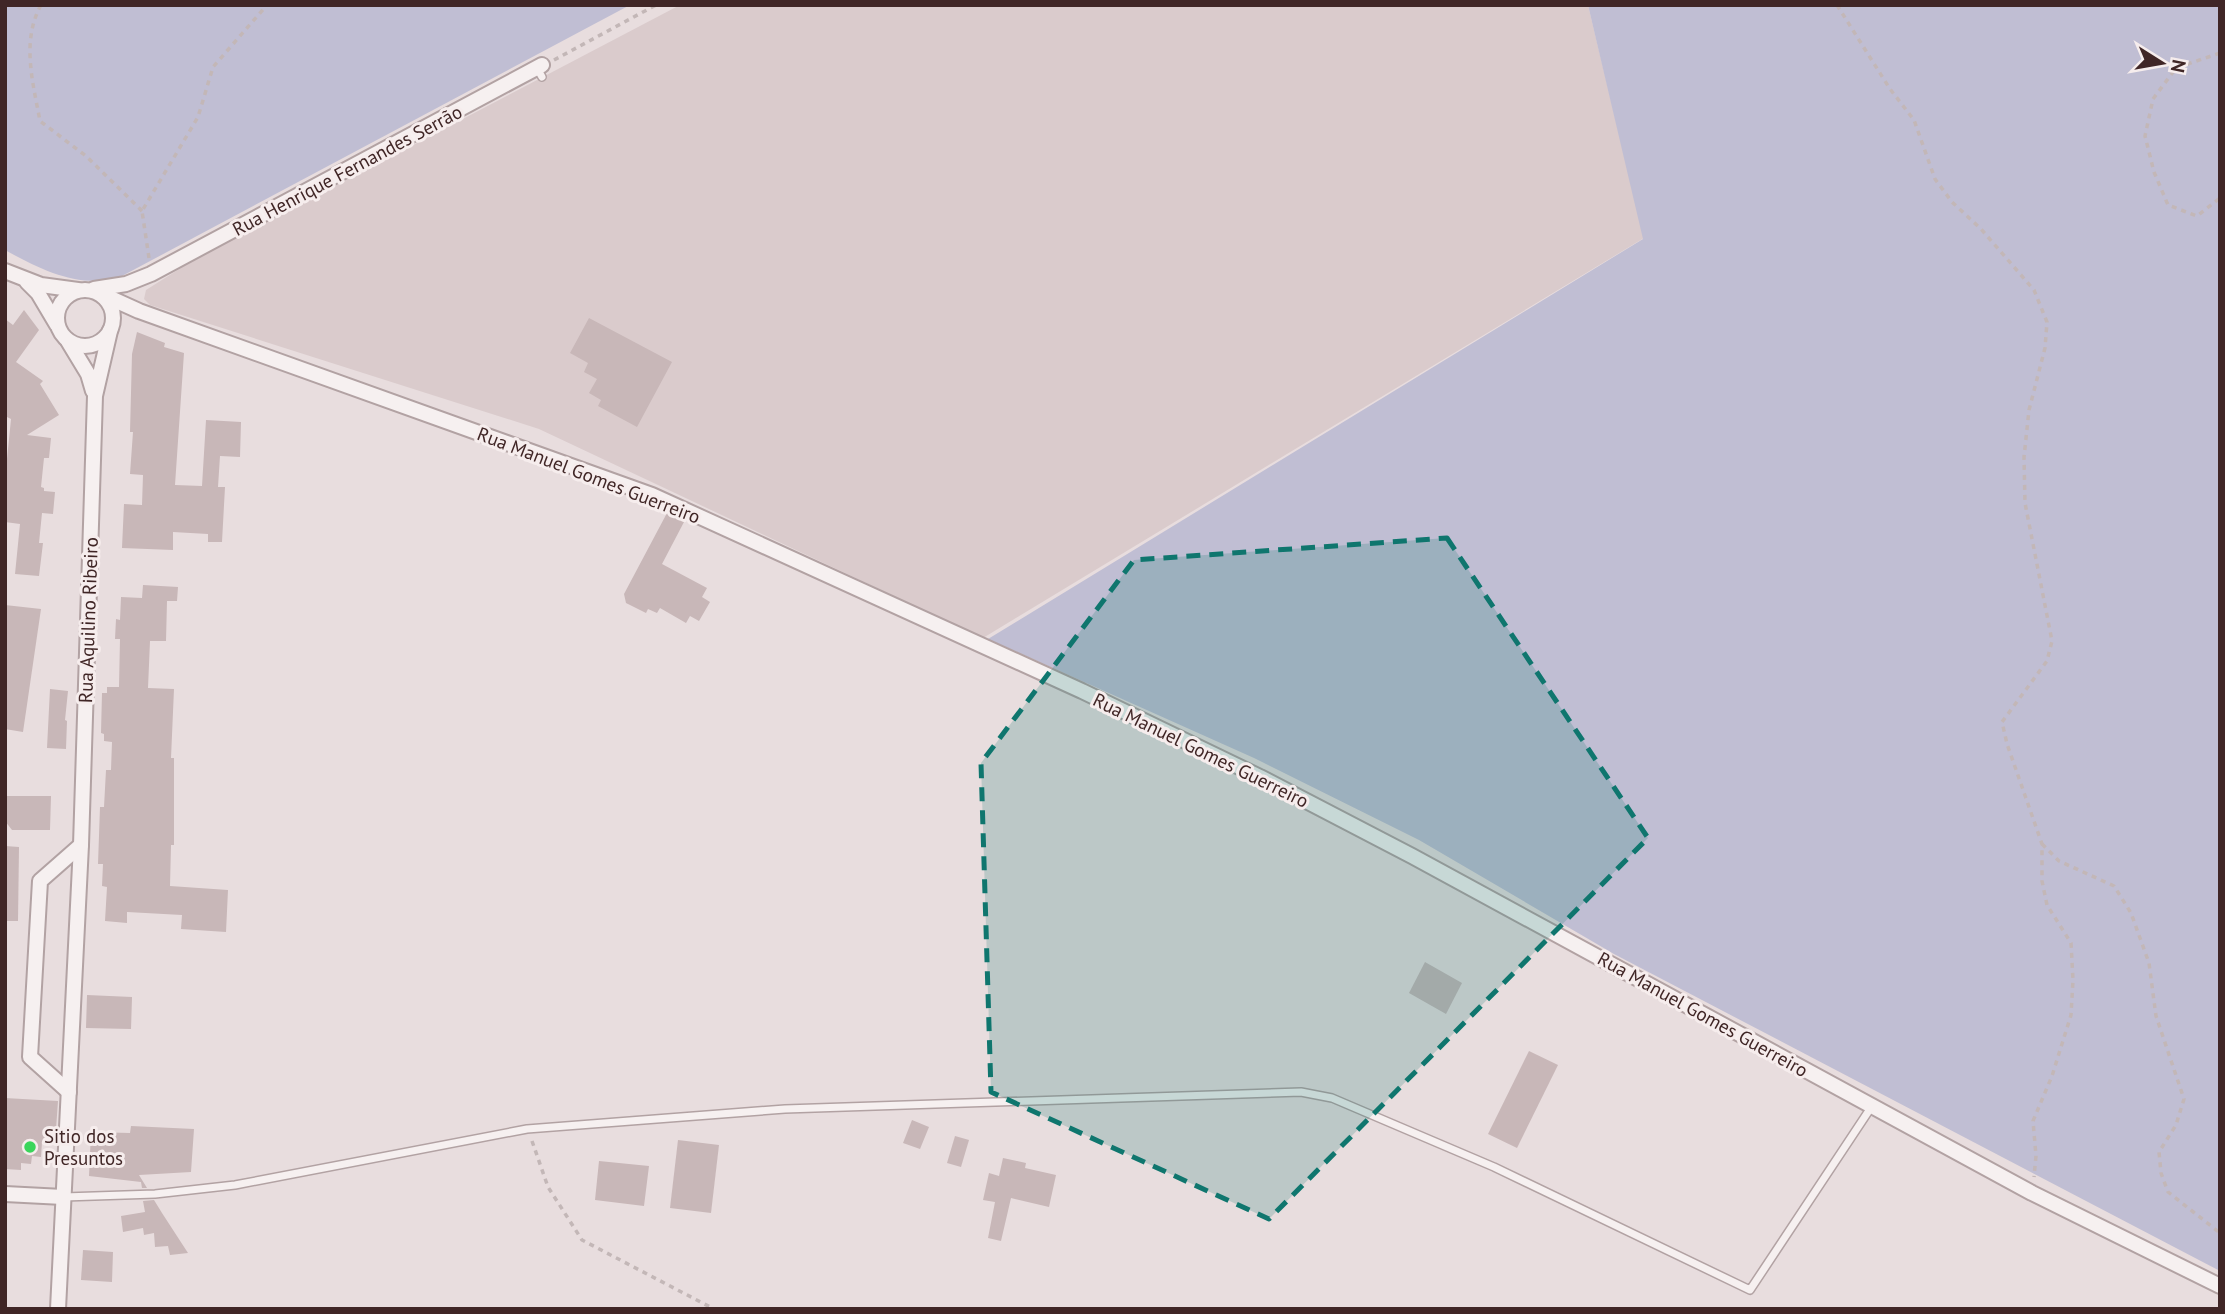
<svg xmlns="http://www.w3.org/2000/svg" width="2225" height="1314" viewBox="0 0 2225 1314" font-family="'PT Sans',sans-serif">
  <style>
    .built { fill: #dacbcc }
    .green { fill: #c0bed3 }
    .building { fill: #c8b7b8 }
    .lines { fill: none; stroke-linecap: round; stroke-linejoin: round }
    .lane-casing { stroke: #b2a2a3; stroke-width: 10 }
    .street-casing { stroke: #b2a2a3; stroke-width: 18 }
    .path { stroke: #c3b7b7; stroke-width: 3.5; stroke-dasharray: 5 5; stroke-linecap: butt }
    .lane { stroke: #f6f0f0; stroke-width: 7 }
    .street { stroke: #f6f0f0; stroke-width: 14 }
    .marked { fill: #0f766e; fill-opacity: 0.2; stroke: #0f766e; stroke-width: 5; stroke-dasharray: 14 9; stroke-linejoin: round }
    .poi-dot { fill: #3ad55b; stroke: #f6eded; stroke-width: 2.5 }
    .labels { text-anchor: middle; stroke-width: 6; stroke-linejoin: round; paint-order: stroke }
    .street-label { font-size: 19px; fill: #402626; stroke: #f6eded }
    .poi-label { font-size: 19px; fill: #402626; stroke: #f6eded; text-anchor: start }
  </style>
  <rect width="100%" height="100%" fill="#e8ddde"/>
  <polygon class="built" points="680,5 1588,5 1644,238 983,638 539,429 150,305 144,299 146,290 192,261"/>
  <g class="green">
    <path d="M5,5H630L122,276C113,278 104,280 95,281C63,281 32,265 5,250Z"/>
    <polygon points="1588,5 2220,5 2220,1271 1614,954 1419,840 1254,758 988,639 1643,239"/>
  </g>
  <g class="building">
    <polygon points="24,310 39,330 16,362 43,381 40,384 59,415 27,435 51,438 49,458 44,458 41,487 44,488 44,491 55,492 53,514 42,513 39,543 43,543 39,576 15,574 20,524 5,522 5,479 11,419 5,416 5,319 13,325"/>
    <polygon points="589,318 672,362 637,427 598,406 601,400 589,393 597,379 584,372 588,363 570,353"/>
    <polygon points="137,332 165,343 164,347 184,353 175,485 202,486 206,420 241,422 240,457 220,456 218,487 225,487 222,542 208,542 208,534 173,532 173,550 122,548 124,504 142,505 143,475 130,474 133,432 130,432 132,354"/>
    <polygon points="667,513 684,522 662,564 707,588 702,597 710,602 699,621 690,616 686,623 660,608 657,613 648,609 646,613 626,603 624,594"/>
    <polygon points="143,585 178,587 177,601 167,601 166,641 150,641 148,688 174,689 171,758 174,758 174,845 171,845 170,886 228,890 226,932 181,929 182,915 127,912 127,923 105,921 107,887 102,886 103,864 98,864 100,807 104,807 106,770 111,770 112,742 104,741 104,734 101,733 102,693 107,693 107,687 119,687 120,639 115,639 116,619 120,620 121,597 142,598"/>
    <polygon points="5,605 41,609 23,732 5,729"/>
    <polygon points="50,689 68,691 65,720 67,721 66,749 47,748"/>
    <polygon points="5,796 51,796 50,830 12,830 5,821"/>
    <polygon points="5,846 19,847 18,921 5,921"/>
    <polygon points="1425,962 1462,983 1446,1014 1409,993"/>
    <polygon points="87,995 132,997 131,1029 86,1028"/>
    <polygon points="1529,1051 1558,1065 1517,1148 1488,1134"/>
    <polygon points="5,1098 58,1101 55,1143 42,1142 41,1157 32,1156 31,1164 21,1163 21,1170 5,1169"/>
    <polygon points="912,1120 929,1127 920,1149 903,1143"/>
    <polygon points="131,1126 194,1129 191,1172 139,1175 147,1188 142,1188 141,1182 89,1176 91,1132 130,1133"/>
    <polygon points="955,1136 969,1140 961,1167 947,1163"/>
    <polygon points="678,1140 719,1145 711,1213 670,1208"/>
    <polygon points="1003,1158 1026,1163 1025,1168 1056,1175 1049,1207 1011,1198 1001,1241 988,1238 995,1202 983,1200 989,1173 999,1176"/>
    <polygon points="599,1161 649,1166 644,1206 595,1200"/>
    <polygon points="154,1200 162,1213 188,1253 170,1255 168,1246 155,1247 154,1233 144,1235 143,1228 123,1232 121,1216 145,1212 143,1201"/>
    <polygon points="83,1250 113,1252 112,1282 81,1280"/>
  </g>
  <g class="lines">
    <g class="lane-casing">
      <g id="lane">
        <polyline points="537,68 542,77"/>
        <polyline points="64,1197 155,1194 235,1185 527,1129 785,1109 1301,1092 1332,1098 1494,1167 1750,1290 1872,1106"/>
      </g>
    </g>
    <g class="street-casing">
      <g id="street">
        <polyline points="5,271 41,285 78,290"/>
        <polyline points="27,282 38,293 57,325"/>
        <polyline points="94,289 126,284 151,274 542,65"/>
        <circle cx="85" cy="318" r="28"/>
        <polyline points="97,292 139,311 652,495 1082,691 1260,777 1412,856 2032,1193 2220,1286"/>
        <polyline points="68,341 88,374 93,391"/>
        <polyline points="69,1092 30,1057 40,881 81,845"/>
        <polyline points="5,1194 63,1197"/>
        <polyline points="58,1309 81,845 95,396 110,331"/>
      </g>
    </g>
    <g class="path">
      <path d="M41,5C21,41 33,83 40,121L86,156L142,211"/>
      <polyline points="1837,5 1890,89 1914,120 1935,179 1952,202 1981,229 2034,290 2047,322 2045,348 2029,410 2024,457 2025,503 2052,641 2047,661 2002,722 2007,744 2042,844 2042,881 2047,905 2071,943 2073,980 2071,1015 2052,1076 2033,1121 2036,1156 2034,1177"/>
      <polyline points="2220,53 2176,68 2153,99 2145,136 2154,172 2168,205 2197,216 2220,198"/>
      <polyline points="554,60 656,5"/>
      <polyline points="149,258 142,211 198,117 213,67 267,5"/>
      <polyline points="2042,844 2059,861 2114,886 2131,913 2149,963 2156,1016 2184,1099 2176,1125 2159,1152 2161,1173 2168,1192 2220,1233"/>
      <polyline points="532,1141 548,1187 582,1240 714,1309"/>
    </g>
    <use href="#lane" class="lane"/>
    <use href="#street" class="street"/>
  </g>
  <path class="marked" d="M1447,538L1648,838L1269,1219L991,1092L981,763L1134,560Z"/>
  <circle class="poi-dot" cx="30" cy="1147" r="7"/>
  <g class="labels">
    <g class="street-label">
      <text transform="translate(347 170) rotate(-28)" y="7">Rua Henrique Fernandes Serrão</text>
      <text transform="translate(589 475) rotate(21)" y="7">Rua Manuel Gomes Guerreiro</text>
      <text transform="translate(88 620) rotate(-88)" y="7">Rua Aquilino Ribeiro</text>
      <text transform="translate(1201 750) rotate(26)" y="7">Rua Manuel Gomes Guerreiro</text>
      <text transform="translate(1703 1014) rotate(29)" y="7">Rua Manuel Gomes Guerreiro</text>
    </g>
    <g class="poi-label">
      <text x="44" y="1143">Sitio dos<tspan x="44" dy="22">Presuntos</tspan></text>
    </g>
  </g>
  <rect width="2225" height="1314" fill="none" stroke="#402626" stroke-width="14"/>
  <g transform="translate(2162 63) rotate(101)" stroke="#f6eded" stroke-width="5" paint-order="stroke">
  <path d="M0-5L12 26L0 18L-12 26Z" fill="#402626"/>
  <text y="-10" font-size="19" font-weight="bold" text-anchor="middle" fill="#402626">N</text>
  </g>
</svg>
